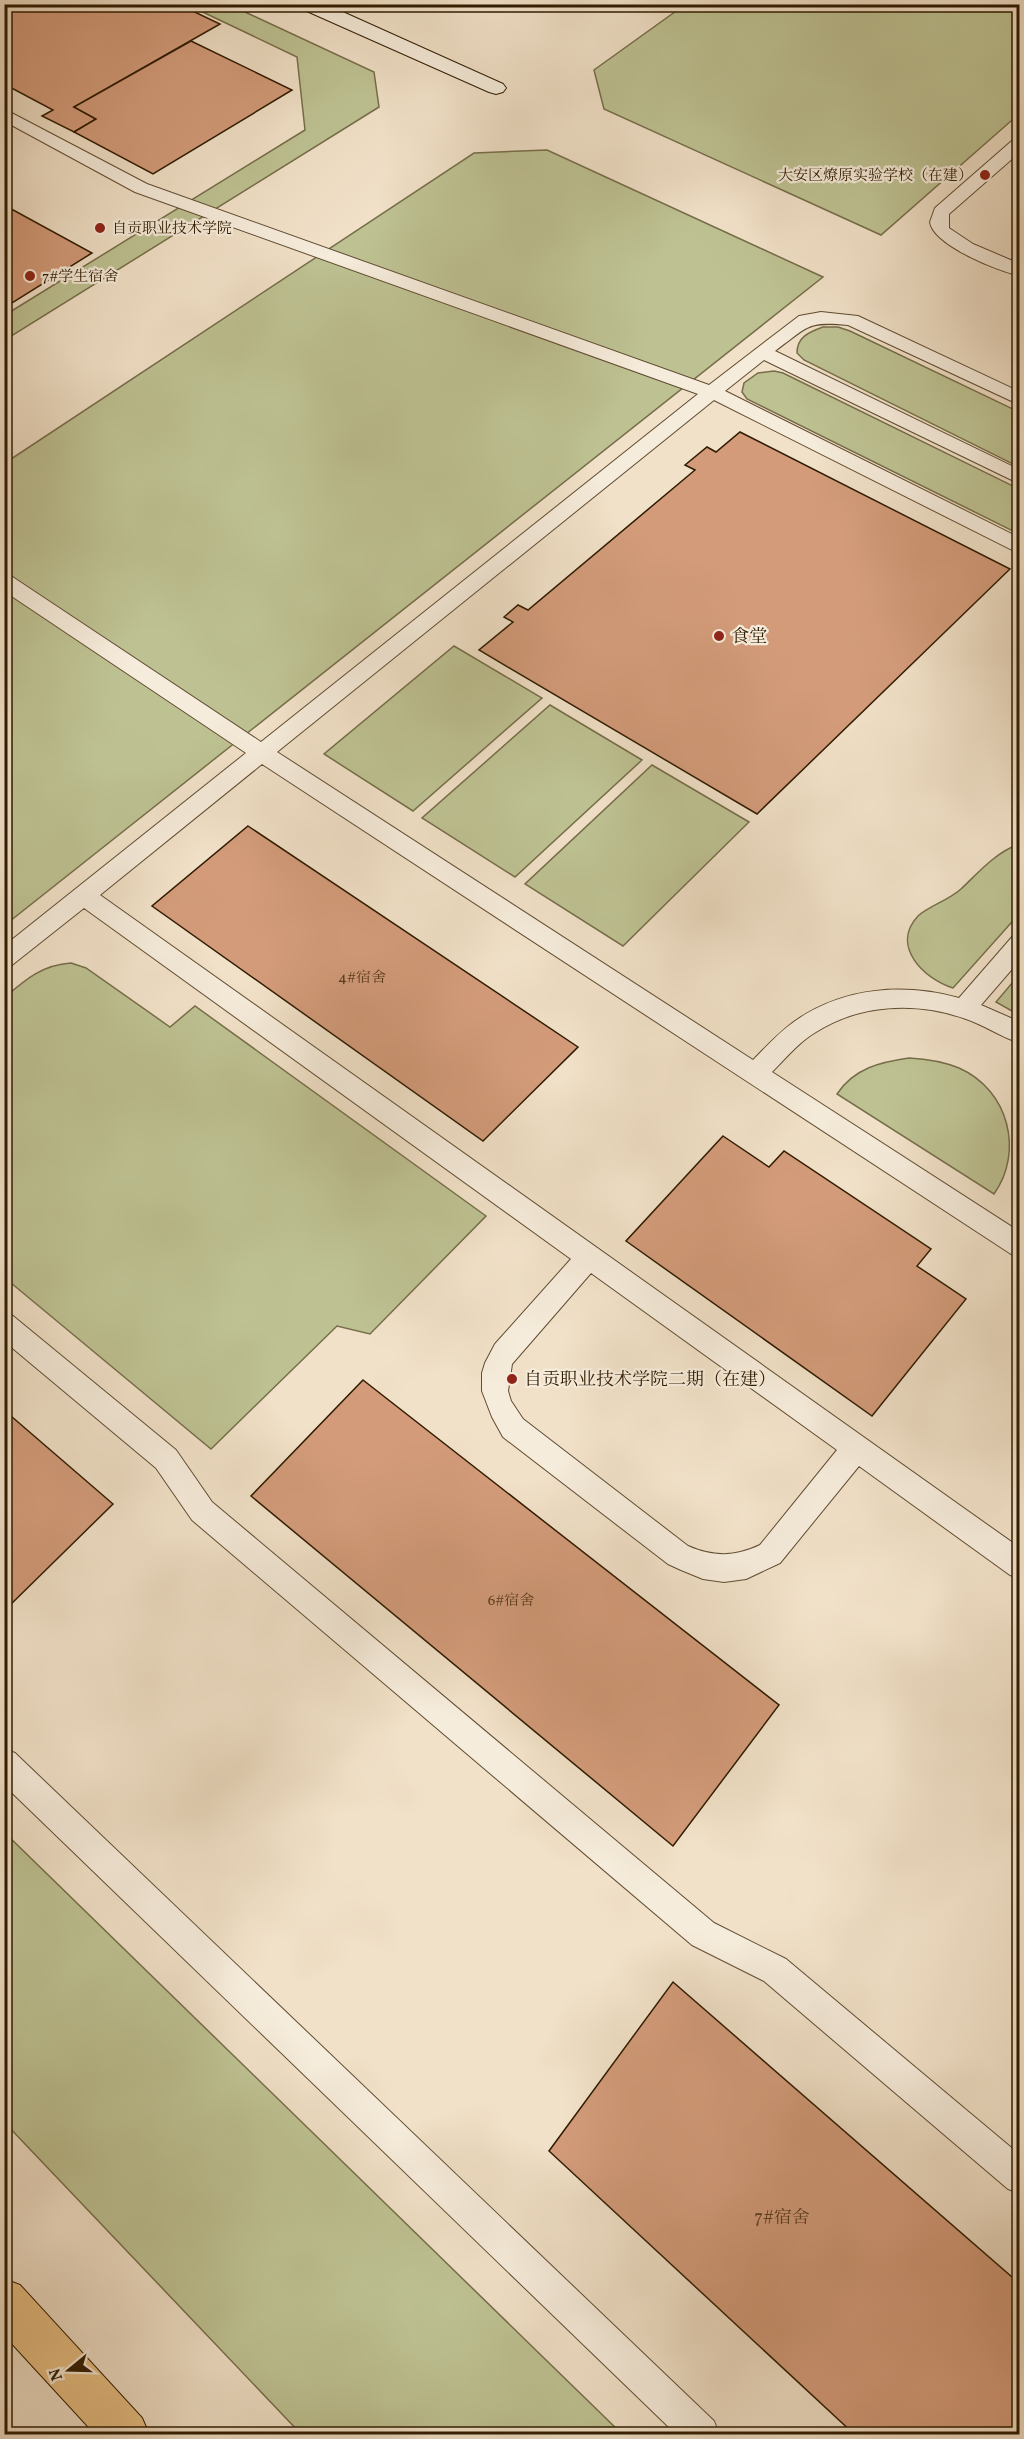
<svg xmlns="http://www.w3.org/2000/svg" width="1024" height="2439" viewBox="0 0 1024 2439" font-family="Vollkorn,'Noto Serif SC',serif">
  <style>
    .green { fill: #bec293; stroke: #766e4a; stroke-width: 1.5 }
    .building { fill: #d39b7a; stroke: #2f1b00; stroke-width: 1.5 }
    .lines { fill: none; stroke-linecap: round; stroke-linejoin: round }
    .lane-casing { stroke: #604c32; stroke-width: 2 }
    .secondary-casing { stroke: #2f1b00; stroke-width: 2 }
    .primary-casing { stroke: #2f1b00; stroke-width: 2 }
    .lane { fill: #f6ecdb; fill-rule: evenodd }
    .secondary { fill: #f6ecdb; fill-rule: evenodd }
    .primary { fill: #e8c084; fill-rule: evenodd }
    .poi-dot { fill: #8f2418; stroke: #f6ecdb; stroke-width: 2 }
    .labels { text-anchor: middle; stroke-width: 4.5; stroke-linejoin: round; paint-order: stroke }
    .far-poi-label { font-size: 15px; fill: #2f1b00; stroke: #f6ecdb; text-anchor: start }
    .number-label { font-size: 15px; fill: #583b1e }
    .poi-label { font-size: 18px; fill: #2f1b00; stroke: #f6ecdb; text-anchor: start }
    .near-number-label { font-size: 18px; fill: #583b1e }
  </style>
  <rect width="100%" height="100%" fill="#f1e1c8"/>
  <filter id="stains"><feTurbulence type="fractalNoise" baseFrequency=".00333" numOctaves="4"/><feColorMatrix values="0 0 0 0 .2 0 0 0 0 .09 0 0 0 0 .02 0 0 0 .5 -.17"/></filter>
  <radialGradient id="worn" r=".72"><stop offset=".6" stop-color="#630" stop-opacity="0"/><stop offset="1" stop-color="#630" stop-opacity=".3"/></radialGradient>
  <g class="green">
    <polygon points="686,4 1019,5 1019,114 881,235 604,109 594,70"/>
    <polygon points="188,5 230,5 374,72 379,107 5,340 5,315 305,130 297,57"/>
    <polygon points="547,150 823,277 5,925 5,463 474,153"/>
    <path d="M823,327H838L850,331L1019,412V467L804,360L797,353C797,337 809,332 823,327Z"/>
    <polygon points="774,371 783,373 1019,489 1019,534 747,399 742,392 744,383 758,373"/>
    <polygon points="454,646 542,698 413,811 324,754"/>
    <polygon points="550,705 642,760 515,877 422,818"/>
    <polygon points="652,765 749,822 623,946 525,884"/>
    <path d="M1019,844V914L953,988C924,979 890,946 918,916C929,906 949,900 961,889C979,872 995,853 1019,844Z"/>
    <path d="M71,963L86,968L170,1027L195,1006L486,1216L370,1334L337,1326L211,1449L5,1278V997C26,979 42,965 71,963Z"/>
    <polygon points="1019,975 1020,1015 1019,1015 996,1002"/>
    <path d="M909,1058C927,1059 942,1061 959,1068C1009,1090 1024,1152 994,1194L837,1094C854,1068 881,1062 909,1058Z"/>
    <polygon points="4,1833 5,1833 622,2434 301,2434 5,2123"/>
  </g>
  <g class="building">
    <polygon points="15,4 178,4 220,24 74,107 96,119 74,132 42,116 53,110 4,84 4,10"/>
    <polygon points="191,41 292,90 153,174 74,132 96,119 74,107"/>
    <polygon points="4,205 92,253 12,303 4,299"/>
    <polygon points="740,432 1010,569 757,814 479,650 513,622 504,617 518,605 528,610 695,470 685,465 707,447 716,452"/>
    <polygon points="248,826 578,1047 483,1141 152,906"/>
    <polygon points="723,1136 769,1167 784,1151 931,1249 917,1266 966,1299 872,1416 626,1241"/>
    <polygon points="363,1380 779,1705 673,1846 251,1496"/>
    <polygon points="4,1410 113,1504 4,1611"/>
    <polygon points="673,1982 1020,2284 1020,2434 854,2434 549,2151"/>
  </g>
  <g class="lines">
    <g class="lane-casing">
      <g id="lane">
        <path d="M4,109L147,184L709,385L799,316L821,312L858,316L1020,392V405L848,325C806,321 808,327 775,351L1020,470V484L764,360L725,391L1020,538V554L714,400L277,752L753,1060C767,1046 781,1030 798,1019C846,987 904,983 959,998L1012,937L1020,934V960L981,1005L1020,1022V1043C1001,1037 984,1025 966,1019C916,1001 860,1004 816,1032C799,1042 786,1058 772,1072L1020,1232V1257L1011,1254L262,764L100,895L1020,1548V1578L1010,1575L859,1466L780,1563L746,1579L724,1582L703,1579L681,1570L668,1564L503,1437L492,1417L482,1391V1373L485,1363L495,1344L571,1259L84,908L12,965L4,968V946L246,753L4,591V574L11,576L261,742L698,394L135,192L4,121ZM591,1273L837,1450L760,1545C735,1557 713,1557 688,1546L523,1419L511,1401L508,1391L512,1364Z"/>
        <path d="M1020,138V152L949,214V228L973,244L1020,264V276C998,271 933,245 930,222L935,208L1014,139Z"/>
        <polygon points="4,1313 13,1316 176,1450 212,1502 714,1923 786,1959 1020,2155 1020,2193 1008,2189 764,1981 692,1945 192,1520 156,1468 4,1341"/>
        <polygon points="4,1749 15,1753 714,2421 719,2434 676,2434 4,1785"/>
      </g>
    </g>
    <g class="secondary-casing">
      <polygon id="secondary" points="297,4 325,4 503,84 506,88 503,92 496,94 489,92 300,8"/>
    </g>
    <g class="primary-casing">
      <polygon id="primary" points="4,2279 20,2285 142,2418 149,2434 95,2434 4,2335"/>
    </g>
    <use href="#lane" class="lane"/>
    <use href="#secondary" class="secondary"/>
    <use href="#primary" class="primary"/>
  </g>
  <g class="poi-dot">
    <circle cx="985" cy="175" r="6"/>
    <circle cx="100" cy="228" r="6"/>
    <circle cx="30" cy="276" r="6"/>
    <circle cx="719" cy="636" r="6"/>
    <circle cx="512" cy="1379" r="6"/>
  </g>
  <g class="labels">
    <g class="far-poi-label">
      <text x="973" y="180" text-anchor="end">大安区燎原实验学校（在建）</text>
      <text x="112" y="233">自贡职业技术学院</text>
      <text x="42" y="281">7#学生宿舍</text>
    </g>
    <g class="number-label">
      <text x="362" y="982">4#宿舍</text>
      <text x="511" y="1605">6#宿舍</text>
    </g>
    <g class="poi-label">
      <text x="731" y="642">食堂</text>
      <text x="524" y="1385">自贡职业技术学院二期（在建）</text>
    </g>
    <g class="near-number-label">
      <text x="782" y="2223">7#宿舍</text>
    </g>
  </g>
  <rect width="1024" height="2439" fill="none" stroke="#f1e1c8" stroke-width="24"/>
  <rect x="6" y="6" width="1012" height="2427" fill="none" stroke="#2f1b00" stroke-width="3"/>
  <rect x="12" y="12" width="1000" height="2415" fill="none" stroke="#2f1b00" stroke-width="1.5"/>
  <g transform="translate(69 2370) rotate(251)" stroke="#f6ecdb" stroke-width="4.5" paint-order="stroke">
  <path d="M0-4.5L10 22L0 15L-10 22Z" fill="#2f1b00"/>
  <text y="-9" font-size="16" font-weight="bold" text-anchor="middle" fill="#2f1b00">N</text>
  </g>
  <rect width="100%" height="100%" filter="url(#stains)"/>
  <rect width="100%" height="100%" fill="url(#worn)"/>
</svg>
